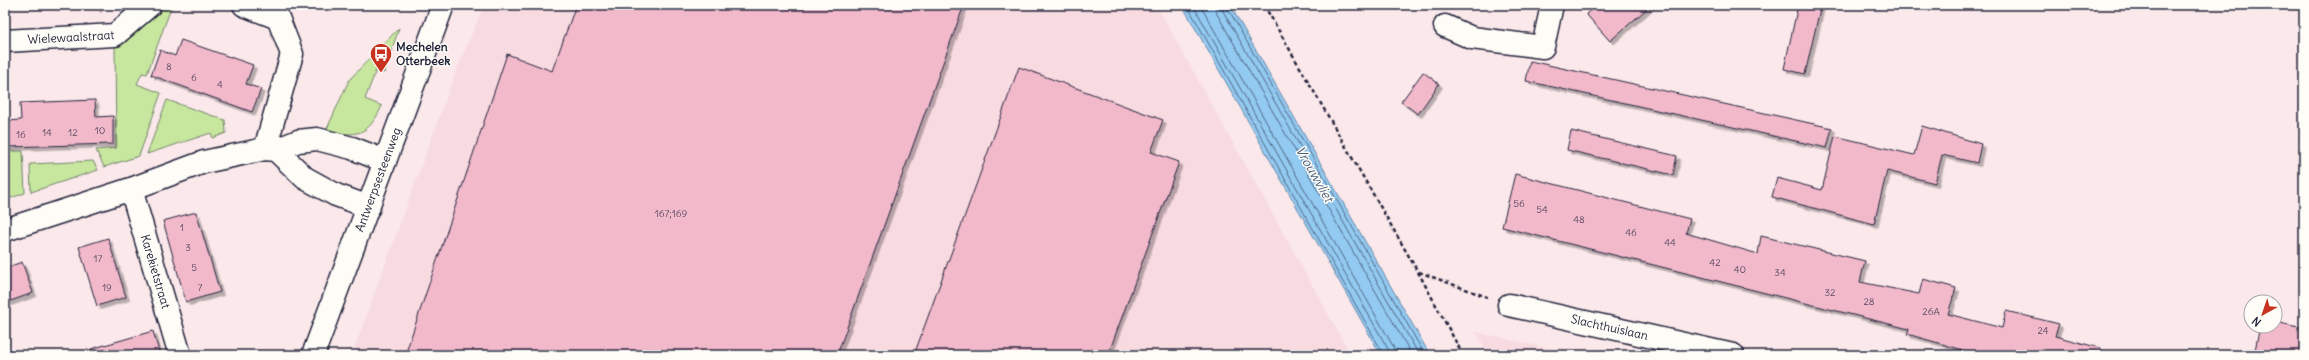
<svg xmlns="http://www.w3.org/2000/svg" width="2309" height="360" viewBox="0 0 2309 360" font-family="Delius,sans-serif">
  <style>
    .built { fill: #f8dae1 }
    .green { fill: #c7e69e; stroke: #74846c }
    .water { fill: #93caf1; stroke: #6687a8 }
    .lines { fill: none; stroke-linecap: round; stroke-linejoin: round }
    .shore { stroke: #4f6584; stroke-width: 1 }
    .building { fill: #f2b9cb; stroke: #22223b; filter: url(#shadow) }
    .street-casing { stroke: #22223b; stroke-width: 25 }
    .secondary-casing { stroke: #22223b; stroke-width: 25 }
    .path { stroke: #22223b; stroke-width: 2.5; stroke-dasharray: 4 3; stroke-linecap: butt }
    .street { stroke: #fdfcf7; stroke-width: 22 }
    .secondary { stroke: #fdfcf7; stroke-width: 22 }
    .labels { text-anchor: middle; stroke-width: 3; stroke-linejoin: round; paint-order: stroke }
    .number-label { font-size: 10px; fill: #56485f }
    .street-label { font-size: 12px; fill: #22223b; stroke: #fdfcf7 }
    .poi-label { font-size: 12px; font-weight: bold; fill: #22223b; stroke: #fdfcf7; text-anchor: start }
    .water-label { font-size: 13px; font-style: italic; fill: #4a5d7b; stroke: #fdfcf7 }
  </style>
  <defs>
    <filter id="shadow"><feDropShadow dx="3.5" dy="3.5" stdDeviation="0" flood-color="#0004"/></filter>
  </defs>
  <rect width="100%" height="100%" fill="#fae8ea"/>
  <filter id="ink" filterUnits="userSpaceOnUse"><feTurbulence type="fractalNoise" baseFrequency=".025" numOctaves="2"/><feDisplacementMap in="SourceGraphic" scale="8" xChannelSelector="R" yChannelSelector="G"/><feConvolveMatrix kernelMatrix="1 2 1 2 8 2 1 2 1" color-interpolation-filters="sRGB"/></filter>
  <g filter="url(#ink)">
    <g class="built">
      <polygon points="484,5 1156,5 1351,355 352,355 456,72"/>
      <polygon points="1476,332 1577,355 1489,355"/>
    </g>
    <g class="green">
      <polygon points="166,5 172,5 147,74 142,73 137,84 161,93 139,156 104,167 96,150 116,148 115,47"/>
      <path d="M399,28L384,73L376,70L365,99L382,106C368,136 357,137 326,131L349,80Z"/>
      <polygon points="167,100 225,120 226,133 213,138 211,133 147,154"/>
      <polygon points="5,151 23,151 25,193 5,200"/>
      <polygon points="93,161 98,170 31,192 30,164"/>
    </g>
    <polygon class="water" points="1182,5 1230,5 1430,355 1381,355"/>
    <g class="lines">
      <g class="shore">
        <polyline points="1187,5 1384,355"/>
        <polyline points="1193,5 1388,349 1389,355"/>
        <polyline points="1200,5 1393,346 1395,355"/>
        <polyline points="1215,5 1217,14 1412,355"/>
        <polyline points="1221,5 1223,11 1419,355"/>
        <polyline points="1226,5 1425,355"/>
      </g>
    </g>
    <g class="building">
      <polygon points="576,5 964,5 837,355 405,355 507,54 552,71"/>
      <polygon points="1596,5 1651,5 1610,41 1586,14"/>
      <polygon points="1798,5 1821,5 1805,74 1784,69"/>
      <polygon points="181,40 253,65 246,84 261,89 252,112 151,75 160,50 175,56"/>
      <polygon points="1530,61 1832,128 1827,148 1526,81"/>
      <polygon points="1019,67 1163,120 1151,152 1179,162 1108,355 914,355"/>
      <polygon points="1423,72 1439,84 1418,114 1401,102"/>
      <polygon points="95,100 96,117 113,116 113,144 7,147 6,121 21,120 20,103"/>
      <polygon points="1922,126 1981,144 1977,163 1942,155 1935,183 1887,171 1874,224 1772,197 1777,178 1822,190 1835,136 1914,155"/>
      <polygon points="1571,131 1677,156 1673,175 1567,150"/>
      <polygon points="1515,174 1690,219 1686,233 1758,254 1761,236 1865,261 1860,282 1919,294 1923,279 1956,288 1948,314 2002,328 2006,311 2059,324 2055,336 2100,348 2099,355 1961,355 1963,350 1907,334 1909,329 1502,227"/>
      <polygon points="196,212 220,292 186,302 163,221"/>
      <polygon points="108,238 126,297 97,306 79,247"/>
      <polygon points="22,262 33,293 5,303 5,268"/>
      <polygon points="2275,322 2304,328 2299,355 2254,355 2260,326 2275,326"/>
      <polygon points="153,331 160,355 92,355 91,349"/>
    </g>
    <g class="lines">
      <g class="street-casing">
        <g id="street">
          <polyline points="244,5 278,18 292,54 265,149"/>
          <polyline points="1445,26 1472,38 1543,47 1552,5"/>
          <path id="s1" d="M5,41L115,35L150,5"/>
          <polyline points="276,150 305,178 336,195 369,207"/>
          <path id="s2" d="M131,189L180,355"/>
          <polyline points="5,230 131,189 204,162 265,149 276,150 298,141 317,139 352,148 385,161"/>
          <path id="s3" d="M1509,305L1733,355"/>
        </g>
      </g>
      <g class="secondary-casing">
        <g id="secondary">
          <path id="s4" d="M313,355L443,5"/>
        </g>
      </g>
      <g class="path">
        <polyline points="98,5 101,12"/>
        <polyline points="1264,5 1418,272 1463,355"/>
        <polyline points="1419,272 1487,297"/>
      </g>
      <use href="#street" class="street"/>
      <use href="#secondary" class="secondary"/>
    </g>
  </g>
  <defs>
    <g id="bus-pin" transform="scale(1.15)"><path d="M0 17L-7.5 6A9.5 9.5 0 1 1 7.5 6Z" fill="#c8321e" stroke="#fdfcf7"/><path d="M-5-6H5V4H4V6H2V4H-2V6H-4V4H-5ZM-3.5-4V0h7V-4ZM-3.5 1.2v1.5H-2V1.2ZM2 1.2v1.5H3.5V1.2Z" fill="#fff"/></g>
  </defs>
  <g fill-rule="evenodd">
    <use href="#bus-pin" x="381" y="54"/>
  </g>
  <g class="labels">
    <g class="number-label">
      <text x="169" y="70">8</text>
      <text x="194" y="81">6</text>
      <text x="220" y="88">4</text>
      <text x="100" y="134">10</text>
      <text x="47" y="136">14</text>
      <text x="73" y="136">12</text>
      <text x="21" y="138">16</text>
      <text x="1519" y="207">56</text>
      <text x="1542" y="213">54</text>
      <text x="671" y="217">167;169</text>
      <text x="1579" y="223">48</text>
      <text x="182" y="231">1</text>
      <text x="1631" y="236">46</text>
      <text x="1670" y="246">44</text>
      <text x="188" y="251">3</text>
      <text x="98" y="262">17</text>
      <text x="1715" y="266">42</text>
      <text x="194" y="271">5</text>
      <text x="1740" y="273">40</text>
      <text x="1780" y="276">34</text>
      <text x="107" y="291">19</text>
      <text x="200" y="291">7</text>
      <text x="1830" y="296">32</text>
      <text x="1869" y="305">28</text>
      <text x="1931" y="315">26A</text>
      <text x="2043" y="334">24</text>
    </g>
    <g class="street-label">
      <text dy="4" stroke="none"><textPath href="#s1" startOffset="66">Wielewaalstraat</textPath></text>
      <text dy="4" stroke="none"><textPath href="#s4" startOffset="187">Antwerpsesteenweg</textPath></text>
      <text dy="4" stroke="none"><textPath href="#s2" startOffset="86">Karekietstraat</textPath></text>
      <text dy="4" stroke="none"><textPath href="#s3" startOffset="103">Slachthuislaan</textPath></text>
    </g>
    <g class="poi-label">
      <text x="396" y="51">Mechelen<tspan x="396" dy="14">Otterbeek</tspan></text>
    </g>
    <g class="water-label">
      <text transform="translate(1315 174) rotate(60)" y="5">Vrouwvliet</text>
    </g>
  </g>
  <rect width="2309" height="360" fill="none" stroke="#fdfcf7" stroke-width="20"/>
  <rect x="10" y="10" width="2289" height="340" fill="none" stroke="#22223b" stroke-width="1.5" filter="url(#ink)"/>
  <g transform="translate(2263 314) rotate(220)"><circle r="19" fill="#fdfcf7" stroke="#a5a5ac"/>
  <path d="M0-3L7 15L0 10L-7 15Z" fill="#c8321e"/>
  <text y="-6" font-size="11" font-weight="bold" text-anchor="middle" fill="#22223b">N</text>
  </g>
</svg>
